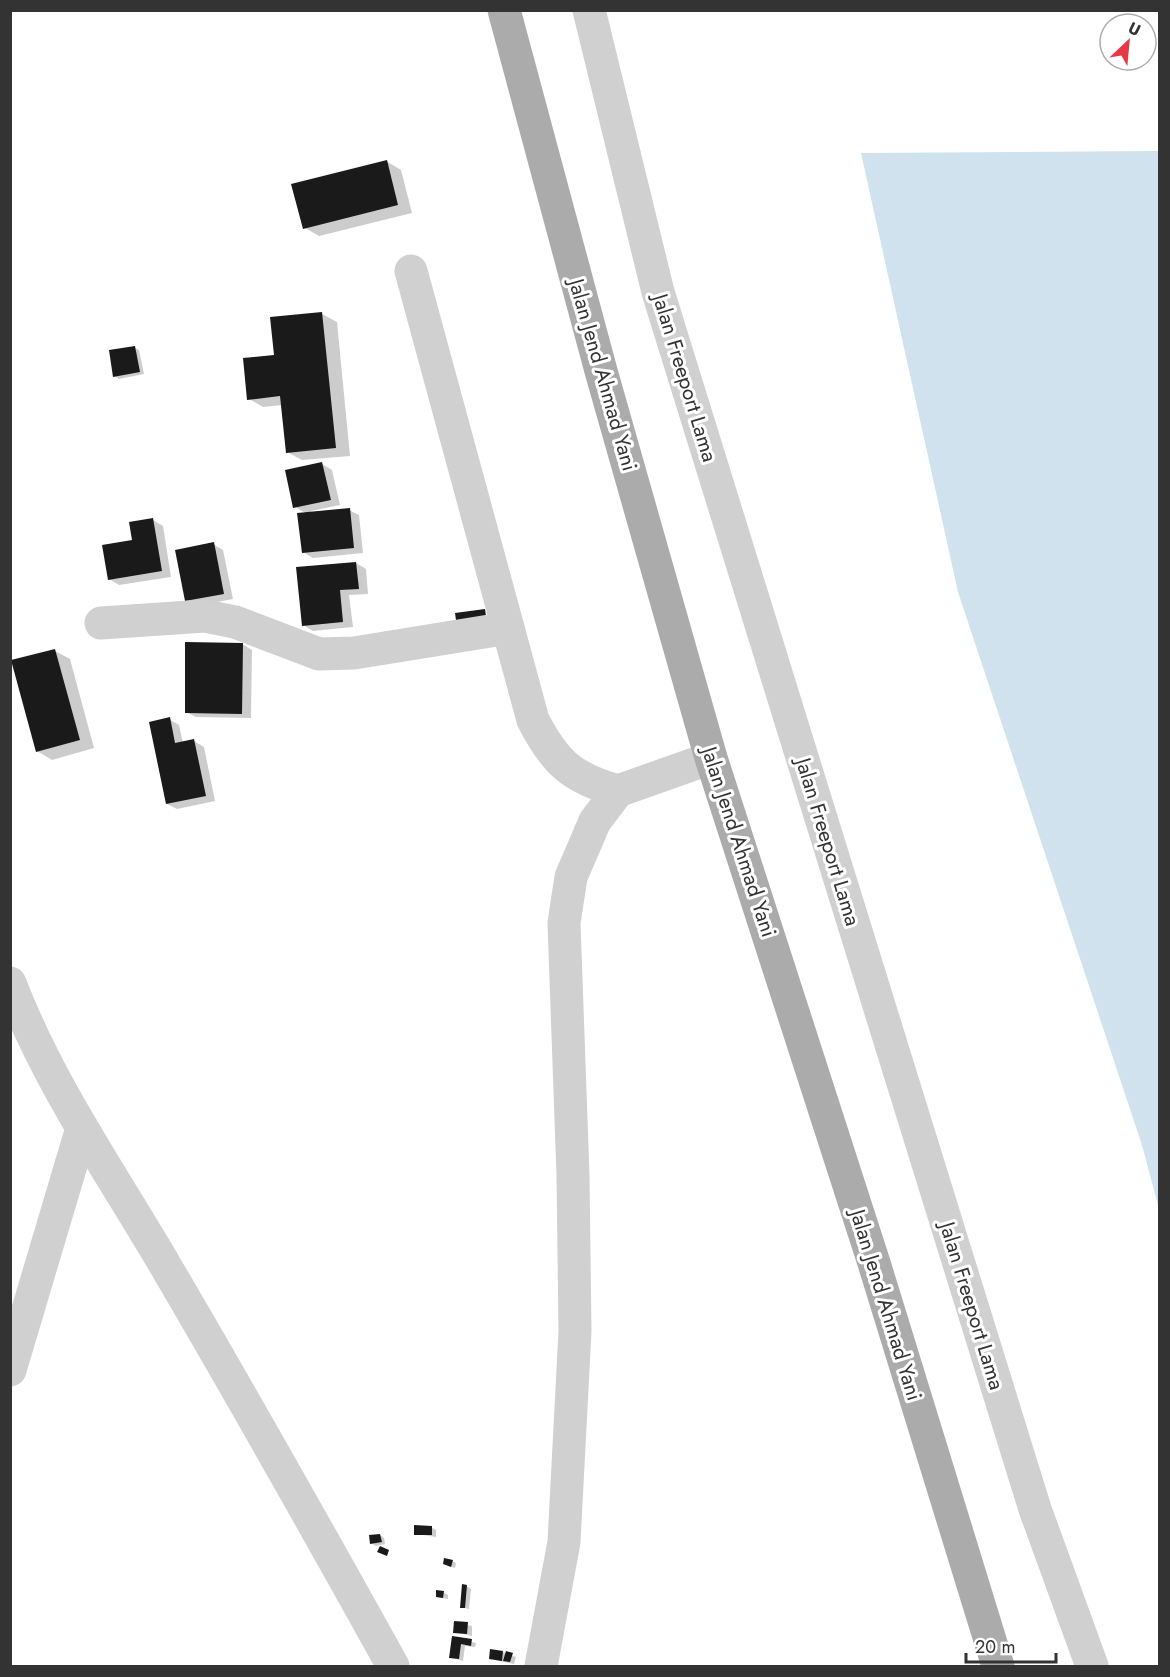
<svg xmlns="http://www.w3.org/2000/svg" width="1170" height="1677" viewBox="0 0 1170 1677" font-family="Jost,sans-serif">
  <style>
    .water { fill: #cfe2ee }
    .shadow { fill: #0003 }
    .building { fill: #1a1a1a }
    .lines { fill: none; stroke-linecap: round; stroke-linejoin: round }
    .minor { stroke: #d0d0d0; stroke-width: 33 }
    .major { stroke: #ababab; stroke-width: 33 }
    .labels { text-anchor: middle; stroke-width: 6; stroke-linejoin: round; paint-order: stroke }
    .street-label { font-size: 21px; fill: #333; stroke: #fff }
  </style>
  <rect width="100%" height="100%" fill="#fff"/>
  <polygon class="water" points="1159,151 1160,151 1159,1209 1142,1145 958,592 861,153"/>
  <g class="shadow">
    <polygon points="386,161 401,170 412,213 319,236 305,228"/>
    <polygon points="322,314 337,322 350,456 302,460 287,452 282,405 263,407 249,399 276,356"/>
    <polygon points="135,348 139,350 144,374 119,379 115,376"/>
    <polygon points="322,464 332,470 340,505 311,511 311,514 349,510 359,515 363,553 313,558 303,552 307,514 295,507"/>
    <polygon points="153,520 163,526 171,577 119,585 109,579 134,541"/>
    <polygon points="213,544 223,550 233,599 196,606 186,600"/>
    <polygon points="356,563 366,569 368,594 349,595 353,627 313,631 303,625"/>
    <polygon points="242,644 252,650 251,718 196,717 186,712"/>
    <polygon points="55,651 70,659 94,748 52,760 37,751"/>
    <polygon points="169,719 179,725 183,743 194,741 204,747 215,801 177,809 167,804"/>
    <polygon points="431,1527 436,1530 436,1537 416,1534"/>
    <polygon points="380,1535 384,1538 385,1544 376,1546 371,1543"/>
    <polygon points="452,1561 456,1563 455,1568 449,1566"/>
    <polygon points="466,1586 471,1589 469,1609 461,1607"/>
    <polygon points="443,1592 448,1595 448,1599 437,1597"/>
    <polygon points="456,1623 472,1626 472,1636 455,1632"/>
    <polygon points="453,1638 476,1643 475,1647 465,1646 463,1661 450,1657"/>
    <polygon points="502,1652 516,1657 514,1664 491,1659"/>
  </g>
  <g class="building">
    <polygon points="387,160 398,205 303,229 291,184"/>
    <polygon points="322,312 336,448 286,453 280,396 247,400 243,358 274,355 270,317"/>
    <polygon points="135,346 140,372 113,377 109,350"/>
    <polygon points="322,462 331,500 293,508 285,470"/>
    <polygon points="350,508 354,548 302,553 297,513"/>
    <polygon points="153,518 162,571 108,580 102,545 132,540 129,522"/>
    <polygon points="214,542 224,594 185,601 175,550"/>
    <polygon points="356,562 359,589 340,590 343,622 302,626 296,567"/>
    <polygon points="485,609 488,630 458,634 455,613"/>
    <polygon points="185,642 243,643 242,714 185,713"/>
    <polygon points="55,649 80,740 36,752 11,660"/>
    <polygon points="170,717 175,743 194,739 206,796 166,804 149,722"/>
    <polygon points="414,1525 432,1526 432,1535 414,1535"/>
    <polygon points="380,1534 382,1542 370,1544 369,1535"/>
    <polygon points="380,1546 389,1550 387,1556 377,1552"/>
    <polygon points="444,1558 453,1560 451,1567 443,1564"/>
    <polygon points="462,1584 467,1585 465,1608 460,1608"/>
    <polygon points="436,1590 444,1591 443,1598 436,1597"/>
    <polygon points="454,1621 468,1622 467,1634 453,1633"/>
    <polygon points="452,1636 472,1639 471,1646 461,1644 459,1659 449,1658"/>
    <polygon points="490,1649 503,1651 502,1661 489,1659"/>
    <polygon points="506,1651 513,1653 510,1662 503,1661"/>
  </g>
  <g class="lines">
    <g class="minor">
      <polyline points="589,10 658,292 1035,1509 1092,1666"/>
      <path d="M411,271L533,720C555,763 572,778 618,791"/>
      <polyline points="101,623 205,616 235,622 319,654 354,653 508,628"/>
      <path d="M10,983C48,1083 111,1173 165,1265C243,1398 318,1531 393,1666"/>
      <polyline points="10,1370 82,1128"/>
      <polyline points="541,1666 564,1542 575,1331 573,1175 564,923 571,877 595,821 618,791 711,758"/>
    </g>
    <polyline class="major" points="504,10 601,371 711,758 874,1263 998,1666"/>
  </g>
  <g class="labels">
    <g class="street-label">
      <text transform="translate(603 375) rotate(74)" y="7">Jalan Jend Ahmad Yani</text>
      <text transform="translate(685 378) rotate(73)" y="7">Jalan Freeport Lama</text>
      <text transform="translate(739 842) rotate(72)" y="7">Jalan Jend Ahmad Yani</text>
      <text transform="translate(828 842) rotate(73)" y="7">Jalan Freeport Lama</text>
      <text transform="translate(886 1305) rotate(73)" y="7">Jalan Jend Ahmad Yani</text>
      <text transform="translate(972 1306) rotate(73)" y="7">Jalan Freeport Lama</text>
    </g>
  </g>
  <rect width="1170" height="1677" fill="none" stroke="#333333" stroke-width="24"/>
  <g transform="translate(1128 42) rotate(26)"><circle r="28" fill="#ffffff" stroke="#adadad" stroke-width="1.5"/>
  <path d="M0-4.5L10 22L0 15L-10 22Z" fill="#e63946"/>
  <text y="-9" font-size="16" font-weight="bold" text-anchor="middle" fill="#333333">U</text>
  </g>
  <path d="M966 1653v9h90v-9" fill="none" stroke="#333333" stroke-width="3"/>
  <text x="975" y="1653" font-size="18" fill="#333333" stroke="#ffffff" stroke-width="4.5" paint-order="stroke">20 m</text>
</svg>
